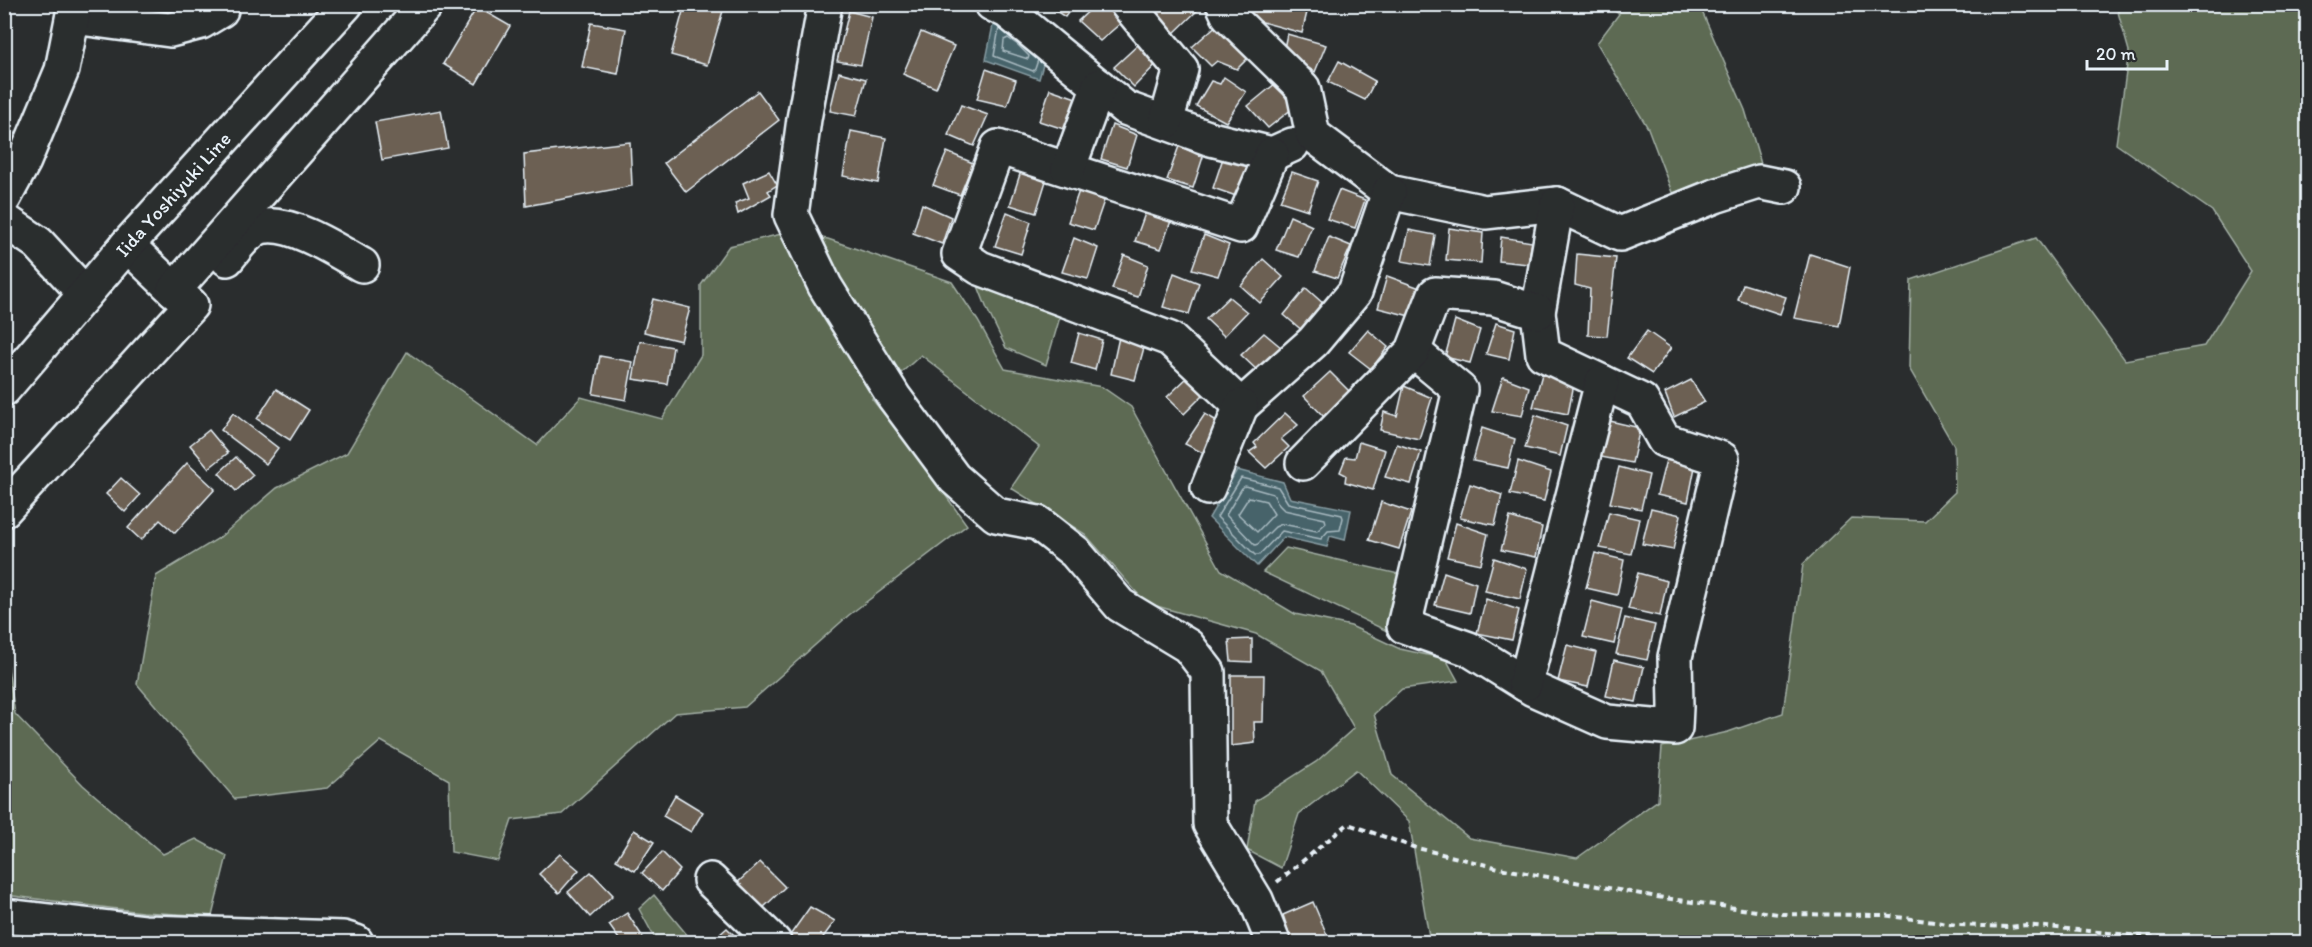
<svg xmlns="http://www.w3.org/2000/svg" width="2312" height="947" viewBox="0 0 2312 947" font-family="Itim,sans-serif">
  <style>
    .green { fill: #5d6a52; stroke: #a2aea5; stroke-width: 1.5 }
    .water { fill: #47646b; stroke: #879ca3; stroke-width: 1.5 }
    .lines { fill: none; stroke-linecap: round; stroke-linejoin: round }
    .shore { stroke: #a8b9c0; stroke-width: 1.5 }
    .building { fill: #6c6053; stroke: #e8f1f8; stroke-width: 1.5 }
    .minor-casing { stroke: #e8f1f8; stroke-width: 38 }
    .major-casing { stroke: #e8f1f8; stroke-width: 38 }
    .path { stroke: #e8f1f8; stroke-width: 4; stroke-dasharray: 6 4.5; stroke-linecap: butt }
    .minor { stroke: #2a2d2e; stroke-width: 33 }
    .major { stroke: #2a2d2e; stroke-width: 33 }
    .labels { text-anchor: middle; stroke-width: 4.5; stroke-linejoin: round; paint-order: stroke }
    .street-label { font-size: 20px; fill: #e8f1f8; stroke: #2a2d2e }
  </style>
  <rect width="100%" height="100%" fill="#2a2d2e"/>
  <filter id="ink" filterUnits="userSpaceOnUse"><feTurbulence type="fractalNoise" baseFrequency=".0167" numOctaves="2"/><feDisplacementMap in="SourceGraphic" scale="12" xChannelSelector="R" yChannelSelector="G"/><feConvolveMatrix kernelMatrix="1 2 1 2 8 2 1 2 1" color-interpolation-filters="sRGB"/></filter>
  <g filter="url(#ink)">
    <g class="green">
      <polygon points="1606,5 1698,5 1700,7 1745,110 1764,174 1673,195 1648,128 1597,43 1619,14"/>
      <polygon points="2116,5 2307,5 2307,942 1430,942 1409,821 1356,770 1299,814 1281,868 1247,850 1255,801 1316,762 1354,728 1321,671 1256,634 1146,603 1085,534 1011,488 1039,447 921,355 872,399 909,445 967,525 849,615 745,707 675,713 562,814 512,820 498,861 451,852 449,780 381,741 327,788 235,799 137,684 156,576 219,538 277,488 347,453 407,352 537,445 581,397 662,419 701,355 701,285 729,246 786,233 828,239 952,282 978,321 1005,369 1102,387 1131,407 1221,570 1295,614 1351,626 1400,649 1446,659 1458,681 1402,689 1374,714 1392,775 1469,838 1577,858 1658,800 1662,747 1728,732 1783,713 1803,564 1851,518 1925,521 1955,492 1954,446 1909,368 1911,280 2036,238 2125,360 2204,346 2251,271 2212,211 2116,144 2129,51"/>
      <polygon points="973,273 1062,310 1046,365 1006,348 987,309"/>
      <polygon points="1286,548 1403,575 1389,632 1263,572"/>
      <polygon points="5,658 7,662 15,714 83,785 163,854 196,839 227,856 212,916 142,912 5,895"/>
      <polygon points="654,895 693,942 657,942 639,909"/>
    </g>
    <g class="water">
      <polygon points="995,15 1046,54 1039,79 986,60"/>
      <polygon points="1237,470 1283,482 1290,498 1351,510 1345,540 1330,536 1327,547 1284,537 1257,566 1209,518"/>
    </g>
    <g class="lines">
      <g class="shore">
        <polyline points="999,28 994,56 1033,71 1035,69 1038,60"/>
        <polygon points="1008,38 1018,45 1029,56 1028,59 1003,51 1004,40"/>
        <polygon points="1241,478 1278,487 1288,503 1342,515 1343,518 1340,530 1328,531 1321,539 1282,531 1259,555 1255,555 1217,517"/>
        <polygon points="1245,486 1273,494 1279,505 1284,510 1325,519 1326,523 1317,531 1282,524 1275,527 1258,544 1255,545 1226,515 1242,488"/>
        <polygon points="1249,497 1266,501 1274,514 1257,532 1238,514"/>
      </g>
    </g>
    <g class="building">
      <polygon points="613,4 642,4 641,10"/>
      <polygon points="685,4 725,4 707,65 671,55"/>
      <polygon points="1045,4 1074,4 1065,17"/>
      <polygon points="1096,4 1104,4 1121,23 1100,41 1078,21"/>
      <polygon points="1149,4 1199,4 1201,7 1172,35 1147,7"/>
      <polygon points="1250,4 1309,4 1302,33 1248,18"/>
      <polygon points="477,7 510,26 476,84 443,64"/>
      <polygon points="849,11 872,17 861,65 837,61"/>
      <polygon points="1220,22 1250,56 1237,69 1217,61 1211,66 1192,47"/>
      <polygon points="591,23 626,29 618,74 582,67"/>
      <polygon points="921,32 954,46 936,88 903,74"/>
      <polygon points="1287,34 1326,45 1315,72 1283,53"/>
      <polygon points="1139,44 1159,61 1134,87 1114,67"/>
      <polygon points="1339,61 1375,81 1365,100 1328,82"/>
      <polygon points="986,69 1016,80 1007,106 977,99"/>
      <polygon points="839,72 866,79 856,116 830,111"/>
      <polygon points="1224,77 1246,92 1226,122 1196,106 1211,81 1220,84"/>
      <polygon points="1276,83 1293,108 1268,128 1248,106"/>
      <polygon points="1050,89 1079,99 1067,130 1039,121"/>
      <polygon points="758,91 779,120 686,192 664,163"/>
      <polygon points="961,105 988,115 974,146 948,135"/>
      <polygon points="441,110 448,148 382,160 375,122"/>
      <polygon points="1112,125 1137,135 1127,167 1101,159"/>
      <polygon points="851,131 886,138 878,183 843,176"/>
      <polygon points="630,142 632,186 526,206 524,154"/>
      <polygon points="1179,146 1203,157 1193,188 1167,180"/>
      <polygon points="947,152 973,163 960,195 933,185"/>
      <polygon points="1224,155 1249,165 1239,197 1213,188"/>
      <polygon points="769,171 777,185 768,191 771,195 738,214 735,203 749,198 743,183"/>
      <polygon points="1021,171 1046,181 1036,213 1010,205"/>
      <polygon points="1292,172 1318,181 1308,210 1280,201"/>
      <polygon points="1080,188 1105,198 1094,230 1068,222"/>
      <polygon points="1339,190 1365,200 1355,228 1327,219"/>
      <polygon points="922,204 951,217 942,244 913,233"/>
      <polygon points="1147,208 1172,218 1161,249 1135,241"/>
      <polygon points="1007,212 1031,222 1021,254 995,246"/>
      <polygon points="1290,216 1312,226 1299,257 1276,250"/>
      <polygon points="1449,228 1483,233 1481,263 1446,260"/>
      <polygon points="1409,230 1435,235 1430,266 1402,261"/>
      <polygon points="1204,235 1229,245 1218,276 1192,269"/>
      <polygon points="1329,237 1351,246 1337,278 1315,271"/>
      <polygon points="1501,237 1532,242 1528,264 1499,261"/>
      <polygon points="1074,238 1098,248 1088,279 1062,272"/>
      <polygon points="1577,254 1616,258 1607,336 1588,335 1590,289 1575,285"/>
      <polygon points="1810,254 1850,267 1839,326 1794,318"/>
      <polygon points="1124,255 1148,265 1138,297 1112,289"/>
      <polygon points="1263,259 1283,277 1260,303 1241,286"/>
      <polygon points="1174,273 1199,283 1189,314 1163,307"/>
      <polygon points="1387,276 1420,288 1410,316 1378,308"/>
      <polygon points="1743,284 1786,297 1780,314 1738,300"/>
      <polygon points="1306,288 1326,306 1304,332 1284,315"/>
      <polygon points="1229,297 1247,312 1224,336 1206,319"/>
      <polygon points="653,299 690,308 681,341 644,332"/>
      <polygon points="1455,320 1480,330 1470,363 1445,357"/>
      <polygon points="1496,323 1515,329 1509,359 1486,354"/>
      <polygon points="1368,330 1388,347 1371,369 1349,352"/>
      <polygon points="1647,331 1671,348 1652,374 1627,358"/>
      <polygon points="1079,333 1102,340 1095,370 1071,363"/>
      <polygon points="1264,333 1282,348 1259,372 1241,355"/>
      <polygon points="1119,337 1145,344 1135,380 1111,374"/>
      <polygon points="640,341 673,347 667,384 633,379"/>
      <polygon points="600,356 633,362 626,400 593,394"/>
      <polygon points="1330,372 1350,392 1325,418 1304,396"/>
      <polygon points="1542,374 1574,384 1568,414 1533,407"/>
      <polygon points="1189,376 1207,391 1184,414 1167,397"/>
      <polygon points="1503,377 1529,387 1522,416 1492,411"/>
      <polygon points="1691,380 1705,402 1674,417 1665,393"/>
      <polygon points="1404,386 1432,398 1419,439 1380,430 1384,412 1397,416"/>
      <polygon points="276,389 309,410 290,440 257,419"/>
      <polygon points="233,413 278,448 266,464 221,430"/>
      <polygon points="1285,413 1298,425 1281,439 1289,447 1266,468 1249,452 1257,447 1254,443"/>
      <polygon points="1205,414 1227,427 1209,456 1185,444"/>
      <polygon points="1535,415 1567,426 1560,456 1525,448"/>
      <polygon points="1610,421 1640,428 1632,463 1601,457"/>
      <polygon points="1482,428 1515,439 1508,468 1473,461"/>
      <polygon points="209,430 228,453 209,468 190,445"/>
      <polygon points="1359,442 1385,450 1373,490 1345,482 1346,475 1340,472 1346,457 1355,458"/>
      <polygon points="1397,444 1421,452 1411,484 1385,477"/>
      <polygon points="236,457 253,475 236,491 219,473"/>
      <polygon points="1666,460 1695,467 1688,502 1657,495"/>
      <polygon points="1518,461 1551,472 1544,501 1510,494"/>
      <polygon points="187,463 215,489 175,533 160,520 141,540 128,528"/>
      <polygon points="1619,467 1649,475 1641,509 1610,503"/>
      <polygon points="121,478 140,495 125,512 106,494"/>
      <polygon points="1470,484 1502,495 1495,525 1460,518"/>
      <polygon points="1381,502 1411,512 1399,549 1369,540"/>
      <polygon points="1651,508 1681,515 1673,550 1642,544"/>
      <polygon points="1609,512 1639,519 1631,554 1600,548"/>
      <polygon points="1510,517 1542,527 1536,557 1501,550"/>
      <polygon points="1456,523 1488,534 1481,564 1447,557"/>
      <polygon points="1595,553 1624,560 1617,595 1586,588"/>
      <polygon points="1494,558 1527,569 1520,599 1485,591"/>
      <polygon points="1444,572 1476,583 1470,613 1435,605"/>
      <polygon points="1638,573 1667,581 1660,616 1628,609"/>
      <polygon points="1486,599 1519,610 1512,640 1477,633"/>
      <polygon points="1592,601 1622,609 1614,644 1583,637"/>
      <polygon points="1625,618 1655,625 1647,660 1616,654"/>
      <polygon points="1252,639 1252,662 1231,661 1229,640"/>
      <polygon points="1567,645 1596,652 1588,687 1558,681"/>
      <polygon points="1614,660 1644,667 1636,702 1606,696"/>
      <polygon points="1231,675 1264,675 1263,722 1254,722 1255,743 1231,746"/>
      <polygon points="675,795 703,812 691,832 663,816"/>
      <polygon points="634,830 654,842 635,871 616,860"/>
      <polygon points="662,852 680,870 662,891 642,873"/>
      <polygon points="560,854 579,870 559,893 539,874"/>
      <polygon points="760,862 785,887 763,908 737,883"/>
      <polygon points="591,872 613,895 590,917 568,892"/>
      <polygon points="1313,902 1330,942 1292,942 1283,915"/>
      <polygon points="810,907 835,921 821,940 824,942 793,942 788,938"/>
      <polygon points="627,913 646,942 621,942 609,925"/>
      <polygon points="727,928 741,942 711,942"/>
    </g>
    <g class="lines">
      <g class="minor-casing">
        <g id="minor">
          <polyline points="825,4 804,119 791,215 825,286 894,397 954,478 996,515 1038,523 1075,552 1120,605 1188,646 1208,672 1210,824 1256,900 1273,942"/>
          <polyline points="992,4 1007,11 1125,108 1211,139 1272,154 1292,145"/>
          <polyline points="1127,4 1181,69 1166,122"/>
          <polyline points="1223,4 1228,15 1303,88 1313,135 1389,192 1485,212 1557,204 1620,234 1715,196 1759,182 1784,187"/>
          <polyline points="73,17 170,30 201,22 221,10 220,4"/>
          <polyline points="1272,154 1241,226 998,147 959,254 980,268 1170,339 1241,406 1313,342 1355,292 1389,192"/>
          <polyline points="1068,169 1099,86"/>
          <polyline points="4,198 24,161 62,70 75,4"/>
          <polyline points="4,220 38,243 85,294"/>
          <polyline points="127,245 174,290"/>
          <path d="M227,259C237,247 250,227 266,226C295,223 337,251 362,265"/>
          <polyline points="1413,351 1460,390 1404,626 1469,649 1533,689 1607,722 1675,728 1676,707 1675,657 1722,459 1664,440 1642,401 1543,354 1538,312 1557,204"/>
          <polyline points="1303,463 1413,351 1435,294 1493,298 1538,312"/>
          <polyline points="1208,488 1241,406"/>
          <polyline points="4,510 191,305 174,290 426,4"/>
          <polyline points="1525,684 1602,382"/>
          <polyline points="710,880 774,942"/>
          <polyline points="4,916 144,932 343,938 356,942"/>
        </g>
      </g>
      <g class="major-casing">
        <g id="major">
          <path id="s1" d="M4,389L127,245L346,4"/>
        </g>
      </g>
      <polyline class="path" points="1277,882 1348,824 1413,847 1499,868 1657,897 1778,914 1883,915 1956,925 2010,927 2026,925 2204,942"/>
      <use href="#minor" class="minor"/>
      <use href="#major" class="major"/>
    </g>
  </g>
  <g class="labels">
    <g class="street-label">
      <text dy="7" stroke="none"><textPath href="#s1" startOffset="258">Iida Yoshiyuki Line</textPath></text>
    </g>
  </g>
  <rect width="2312" height="947" fill="none" stroke="#2a2d2e" stroke-width="24"/>
  <rect x="12" y="12" width="2288" height="923" fill="none" stroke="#e8f1f8" stroke-width="2" filter="url(#ink)"/>
  <path d="M2087 60v9h80v-9" fill="none" stroke="#e8f1f8" stroke-width="3"/>
  <text x="2096" y="60" font-size="18" fill="#e8f1f8" stroke="#2a2d2e" stroke-width="4.5" paint-order="stroke">20 m</text>
</svg>
